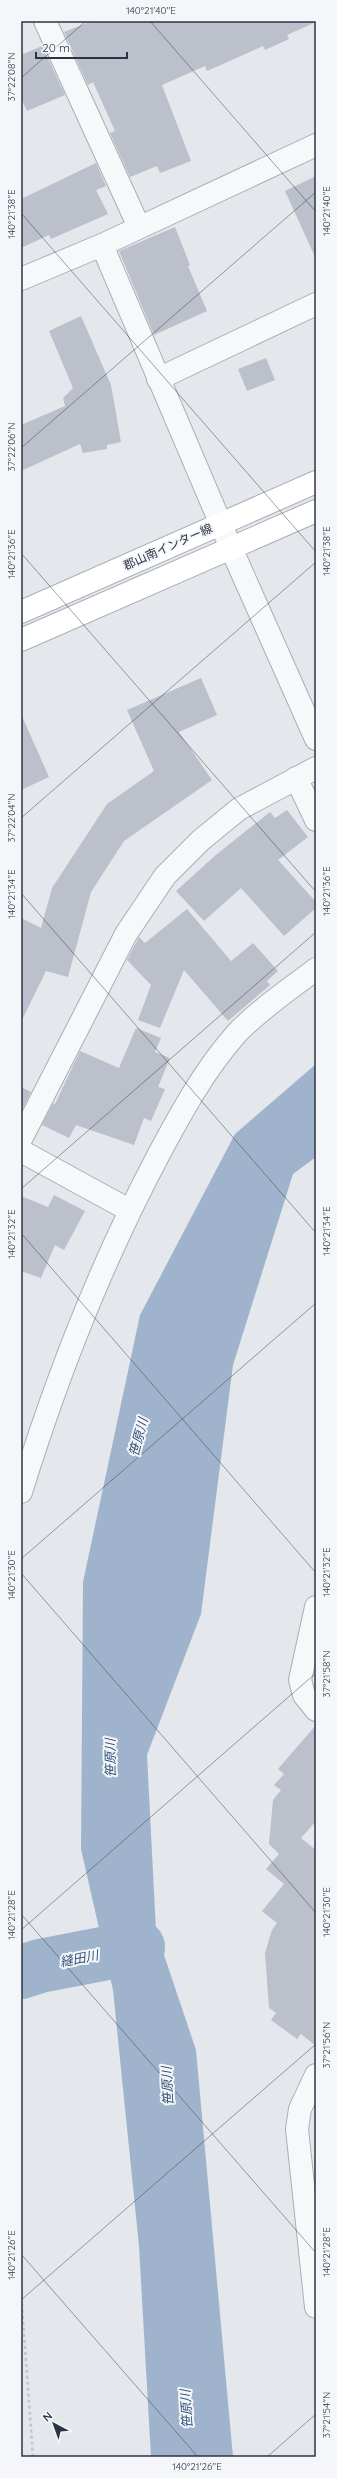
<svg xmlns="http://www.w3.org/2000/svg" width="337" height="2478" viewBox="0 0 337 2478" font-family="Quicksand,'Noto Sans JP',sans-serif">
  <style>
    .water { fill: #9fb4cc }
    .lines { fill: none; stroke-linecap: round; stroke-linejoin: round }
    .river { stroke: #9fb4cc; stroke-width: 54 }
    .building { fill: #bbc0ca }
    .street-casing { stroke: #a9aeb7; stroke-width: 24 }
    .secondary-casing { stroke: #a9aeb7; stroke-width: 24 }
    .path { stroke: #c2c5cb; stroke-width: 2.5; stroke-dasharray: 3 3; stroke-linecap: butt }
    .street { stroke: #f7f8fa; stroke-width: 22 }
    .secondary { stroke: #fff; stroke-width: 22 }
    .ticks { fill: none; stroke: #2b3445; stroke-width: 1; stroke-opacity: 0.45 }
    .labels { text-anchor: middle; stroke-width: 4; stroke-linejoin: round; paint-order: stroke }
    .street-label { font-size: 12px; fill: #2b3445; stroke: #f4f6f9 }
    .water-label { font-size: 13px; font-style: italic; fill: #34527a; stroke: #f4f6f9 }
    .neatline { fill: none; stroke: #2b3445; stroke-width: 1.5 }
    .ticks-label { font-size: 10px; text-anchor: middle; fill: #2b3445 }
  </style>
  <rect width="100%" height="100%" fill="#e4e7ec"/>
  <polygon class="water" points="316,1064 316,1157 293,1174 233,1365 201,1614 147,1755 156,1931 196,2050 233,2457 151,2457 139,2246 113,1990 81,1849 83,1582 140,1315 235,1134"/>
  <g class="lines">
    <polyline class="river" points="21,1972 40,1966 138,1947"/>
  </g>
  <g class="building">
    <polygon points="92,21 316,21 316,22 287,35 289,39 265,50 263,46 207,71 205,66 162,85 191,161 160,173 157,166 130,177 110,133 115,131 93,82 88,85 64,32"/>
    <polygon points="42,46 65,95 27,111 21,98 21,55"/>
    <polygon points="96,163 106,186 96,190 108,214 51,239 49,235 21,248 21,199"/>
    <polygon points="316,176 316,259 285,191"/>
    <polygon points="175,227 190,265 188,266 207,311 154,335 119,251"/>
    <polygon points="81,316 111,385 121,442 107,445 107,449 83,453 80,444 21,471 21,425 65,406 63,398 73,388 49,331"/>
    <polygon points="266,358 275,380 247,391 238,369"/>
    <polygon points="201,678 217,715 179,732 212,780 124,841 91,892 68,977 46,971 21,1022 21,918 41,928 52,888 107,804 154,771 127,710"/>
    <polygon points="21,714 49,777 21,790"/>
    <polygon points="287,810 308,837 278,860 316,902 316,908 284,936 241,888 204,921 176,891 217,854 270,812 275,818"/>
    <polygon points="187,909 231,961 253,943 278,971 267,981 270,985 228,1021 184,970 160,1028 138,1020 151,985 127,960 139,937 145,943"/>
    <polygon points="136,1028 161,1038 155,1052 170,1058 158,1087 165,1089 151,1121 144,1118 134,1145 76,1125 69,1138 42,1125 53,1103 55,1104 80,1051 119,1068"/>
    <polygon points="21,1087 31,1092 21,1112"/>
    <polygon points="54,1195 85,1211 64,1250 55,1245 41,1278 21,1271 21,1196 48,1207"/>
    <polygon points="316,1725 316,1821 301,1838 316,1850 316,2046 301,2034 297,2039 271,2020 276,2013 269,2008 265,1953 272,1930 277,1923 262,1911 284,1884 266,1869 279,1854 269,1844 273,1800 281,1790 274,1785 284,1774 278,1769"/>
  </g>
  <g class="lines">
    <g class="street-casing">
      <g id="street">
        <polyline points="45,21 139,227"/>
        <polyline points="102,245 231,548 316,739"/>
        <polyline points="21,279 102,245 316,145"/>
        <polyline points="158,379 316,304"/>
        <polyline points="296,778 316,820"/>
        <polyline points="21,1139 126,934 165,876 201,840 239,809 316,768"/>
        <polyline points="21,1151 129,1210"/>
        <path d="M21,1492C57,1376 102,1261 159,1154C182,1111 205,1069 237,1033C260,1009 290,989 316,969"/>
        <polyline points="316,1607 300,1680 304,1695 316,1710"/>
        <polyline points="316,2075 300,2109 297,2129 316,2307"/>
      </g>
    </g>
    <g class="secondary-casing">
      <g id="secondary">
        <polyline points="21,612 316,482"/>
        <polyline points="21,640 316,511"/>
      </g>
    </g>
    <polyline class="path" points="21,2292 33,2457"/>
    <use href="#street" class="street"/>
    <use href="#secondary" class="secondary"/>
  </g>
  <path class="ticks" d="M150,21L316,212M21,78L86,21M21,213L316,552M21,448L316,192M21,553L316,892M21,818L316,562M21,893L316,1233M21,1189L316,932M21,1233L316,1573M21,1559L316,1303M21,1573L316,1913M21,1914L316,2253M21,1930L316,1673M21,2254L198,2457M21,2300L316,2044M267,2457L316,2414"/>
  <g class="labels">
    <g class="street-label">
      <text transform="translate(168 547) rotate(-24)" y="4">郡山南インター線</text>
    </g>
    <g class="water-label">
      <text transform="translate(138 1437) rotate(-75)" y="5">笹原川</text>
      <text transform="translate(110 1758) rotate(-91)" y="5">笹原川</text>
      <text transform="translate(79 1958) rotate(-11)" y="5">縫田川</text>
      <text transform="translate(167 2086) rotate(-93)" y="5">笹原川</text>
      <text transform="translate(186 2409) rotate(-94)" y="5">笹原川</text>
    </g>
  </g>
  <rect width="337" height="2478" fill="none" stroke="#f4f6f9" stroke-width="44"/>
  <g transform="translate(54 2424) rotate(319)" stroke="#f4f6f9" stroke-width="3" paint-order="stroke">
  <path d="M0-3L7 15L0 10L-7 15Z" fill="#2b3445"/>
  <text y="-6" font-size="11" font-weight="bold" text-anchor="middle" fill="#2b3445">N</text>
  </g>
  <path d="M36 52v6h91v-6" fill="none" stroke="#2b3445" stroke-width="2"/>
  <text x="42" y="52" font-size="12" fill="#2b3445" stroke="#f4f6f9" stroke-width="3" paint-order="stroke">20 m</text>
  <rect x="22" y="22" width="293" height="2434" class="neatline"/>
  <g class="ticks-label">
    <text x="151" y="14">140°21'40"E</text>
    <text transform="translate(11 77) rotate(-90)" y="4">37°22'08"N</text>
    <text transform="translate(326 211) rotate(-90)" y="4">140°21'40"E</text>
    <text transform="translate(11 214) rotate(-90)" y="4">140°21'38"E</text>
    <text transform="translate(11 447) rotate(-90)" y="4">37°22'06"N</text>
    <text transform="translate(326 551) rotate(-90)" y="4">140°21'38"E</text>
    <text transform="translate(11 554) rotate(-90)" y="4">140°21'36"E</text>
    <text transform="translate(11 818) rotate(-90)" y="4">37°22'04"N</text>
    <text transform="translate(326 891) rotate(-90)" y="4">140°21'36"E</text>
    <text transform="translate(11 894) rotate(-90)" y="4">140°21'34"E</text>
    <text transform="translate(326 1231) rotate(-90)" y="4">140°21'34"E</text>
    <text transform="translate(11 1234) rotate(-90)" y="4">140°21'32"E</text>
    <text transform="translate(326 1572) rotate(-90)" y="4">140°21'32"E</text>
    <text transform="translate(11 1575) rotate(-90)" y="4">140°21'30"E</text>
    <text transform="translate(326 1674) rotate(-90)" y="4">37°21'58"N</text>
    <text transform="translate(326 1912) rotate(-90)" y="4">140°21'30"E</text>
    <text transform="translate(11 1915) rotate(-90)" y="4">140°21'28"E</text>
    <text transform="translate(326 2045) rotate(-90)" y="4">37°21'56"N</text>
    <text transform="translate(326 2252) rotate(-90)" y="4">140°21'28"E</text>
    <text transform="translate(11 2255) rotate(-90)" y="4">140°21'26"E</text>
    <text transform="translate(326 2415) rotate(-90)" y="4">37°21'54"N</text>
    <text x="197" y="2470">140°21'26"E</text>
  </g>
</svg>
